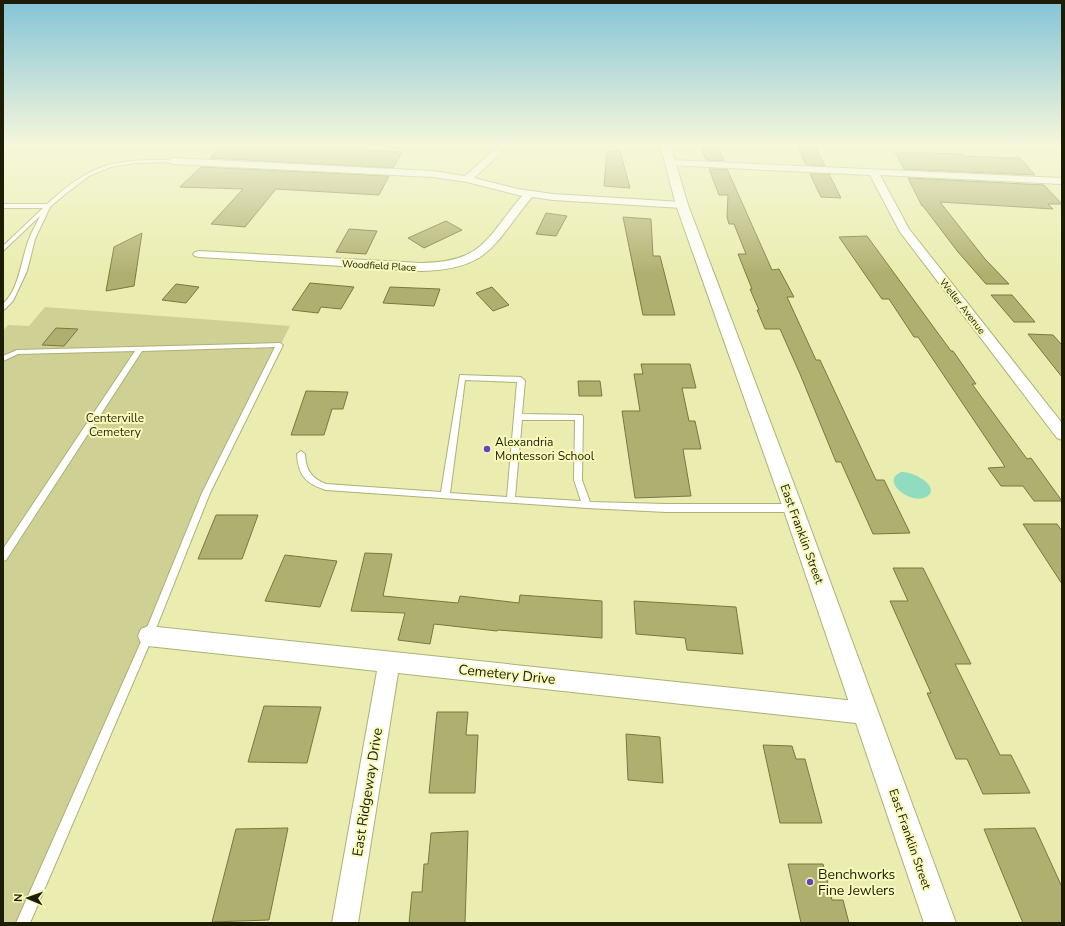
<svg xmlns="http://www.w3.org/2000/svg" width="1065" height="926" viewBox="0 0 1065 926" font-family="'Nunito Sans',sans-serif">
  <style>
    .green { fill: #ced094 }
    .water { fill: #8fdcc1 }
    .building { fill: #afb06f; stroke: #77783f }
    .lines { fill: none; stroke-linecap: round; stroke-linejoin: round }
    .service-casing { stroke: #aeb075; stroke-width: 2 }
    .minor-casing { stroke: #aeb075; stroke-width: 2 }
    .tertiary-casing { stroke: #aeb075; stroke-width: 2 }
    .service { fill: #fff; fill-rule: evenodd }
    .minor { fill: #fff; fill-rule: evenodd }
    .tertiary { fill: #fff; fill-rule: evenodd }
    .poi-dot { fill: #6344bd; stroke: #f8fabc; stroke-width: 1.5 }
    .labels { text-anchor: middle; stroke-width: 4; stroke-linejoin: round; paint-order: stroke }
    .far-street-label { font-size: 10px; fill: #1d1d05; stroke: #f8fabc }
    .park-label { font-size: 12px; fill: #2d2d10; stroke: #f8fabc }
    .poi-label { font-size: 12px; fill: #1d1d05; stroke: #f8fabc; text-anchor: start }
    .street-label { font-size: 12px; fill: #1d1d05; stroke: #f8fabc }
    .near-street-label { font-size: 14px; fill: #1d1d05; stroke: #f8fabc }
    .near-poi-label { font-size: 14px; fill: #1d1d05; stroke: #f8fabc; text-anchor: start }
  </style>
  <rect width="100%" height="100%" fill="#eaedaf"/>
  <polygon class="green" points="45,307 290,326 206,493 23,923 3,923 3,331 8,325 29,326"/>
  <path class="water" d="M901,472C916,471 944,490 924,498C909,503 880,481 901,472Z"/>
  <g class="building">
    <polygon points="224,144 278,144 402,152 393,168 210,158"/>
    <polygon points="700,144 717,144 724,161 706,160"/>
    <polygon points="798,147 816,148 825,166 806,165"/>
    <polygon points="607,151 620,151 630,188 604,186"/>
    <polygon points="895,152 962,154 963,156 1020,158 1035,175 904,169"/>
    <polygon points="201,167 389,176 379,195 276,189 245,227 211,224 243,189 180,187"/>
    <polygon points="709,169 727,169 772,270 779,269 794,297 787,297 816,360 820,360 876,480 884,480 910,533 873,534 841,462 836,462 800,374 780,329 765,329 757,310 759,310 750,289 752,289 738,254 746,254 734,224 729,224 727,217 728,195 719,195"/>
    <polygon points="810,174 829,174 841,198 821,197"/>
    <polygon points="908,178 1044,185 1062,204 1048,204 1053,209 940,202 985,259 1009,284 986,284 958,252 923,206 922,206"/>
    <polygon points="546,213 567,216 556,236 536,234"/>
    <polygon points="623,217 651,219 653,256 660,256 675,315 643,315"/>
    <polygon points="446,221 462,230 424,248 408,238"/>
    <polygon points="349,229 377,231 366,254 336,252"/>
    <polygon points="142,233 134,286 106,291 114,247"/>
    <polygon points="867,236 951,351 953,351 976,384 972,384 1027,459 1031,458 1062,501 1034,501 1023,486 1001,486 988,468 1005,467 1000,459 918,337 914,337 889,299 882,299 839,237"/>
    <polygon points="310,283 354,287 341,309 321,307 318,313 292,310"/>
    <polygon points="176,284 199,287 186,303 162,300"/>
    <polygon points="390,287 440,289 434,306 383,303"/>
    <polygon points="492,287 509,305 493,311 476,293"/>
    <polygon points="991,295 1012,295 1035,322 1014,322"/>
    <polygon points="56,328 78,329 64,346 42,345"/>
    <polygon points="1028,334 1053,335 1062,345 1062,377"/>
    <polygon points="641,364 690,364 696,388 682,388 689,421 695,421 701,449 683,449 691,496 635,498 622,411 640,411 634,374 643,374"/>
    <polygon points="578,381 600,381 602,396 579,396"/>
    <polygon points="306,391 348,392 343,409 332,409 324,435 291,435"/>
    <polygon points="216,515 258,515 242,559 198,559"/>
    <polygon points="1023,524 1057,524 1062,531 1062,584"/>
    <polygon points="365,553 392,554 383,596 458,603 460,596 519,603 520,595 602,601 602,638 498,630 497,631 434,624 430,644 398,640 405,613 351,611"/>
    <polygon points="285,555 337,561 320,607 265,601"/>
    <polygon points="893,568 923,568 971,664 955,664 1000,755 1011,755 1030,793 983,794 967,759 956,759 927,693 931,693 890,601 908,601"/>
    <polygon points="634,601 736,607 743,654 687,650 685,638 636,634"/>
    <polygon points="264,706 321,707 307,763 248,762"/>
    <polygon points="437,712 468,712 466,735 478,735 475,793 429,793"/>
    <polygon points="626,734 660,737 663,783 628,780"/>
    <polygon points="763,745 792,746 796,759 805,759 822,823 780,823"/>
    <polygon points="288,828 269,920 212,922 236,829"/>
    <polygon points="1035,828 1062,887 1062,923 1023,923 984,829"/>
    <polygon points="468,831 465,923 409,923 412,892 422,892 424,864 428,864 431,833"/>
    <polygon points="788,864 823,864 832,900 843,900 849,923 801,923"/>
  </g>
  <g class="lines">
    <g class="service-casing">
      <g id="service">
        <path d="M147,160H172L174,161L172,162L135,163L111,167L89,176L64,195L50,207L35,239L27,271L13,301L5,309L3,310V304C20,288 21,259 29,239C32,231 37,223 40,216L3,251V246L43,208H3V204H47C82,173 99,162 147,160Z"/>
        <polygon points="280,343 283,345 210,493 153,636 30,923 16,923 144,635 202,493 275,347 142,351 6,560 3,561 3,549 135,351 18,354 3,361 3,356 17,350"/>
        <path d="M460,375L521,377L525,381L522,414L582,415L583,417L582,480L590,502L666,504H793L796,506L797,508L796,510L793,512H666L587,508L326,490C306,484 298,475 297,454L301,451L305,454C306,470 311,478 326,484L441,492ZM465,380L517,382L507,497L450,493ZM522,420H575L574,480L581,501L515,497Z"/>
      </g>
    </g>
    <g class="minor-casing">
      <g id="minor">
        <path d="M497,149L502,152L500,154L474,178L518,189L553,194L682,202L687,205L682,208L553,200L532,197C493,244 491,269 421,271L199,257L195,256L193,254L195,252L199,251L421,263C484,262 486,238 522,196L467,182L433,177L172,164L167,161L172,158L433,171L465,176L494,150Z"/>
        <polygon points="671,160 1062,178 1062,184 880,175 909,229 1062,423 1062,440 1057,438 900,232 870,175 668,165 666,163"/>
        <polygon points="148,626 865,702 873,705 876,713 873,721 865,724 398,673 358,923 332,923 377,671 148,646 141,643 138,636 141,629"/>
      </g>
    </g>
    <g class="tertiary-casing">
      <polygon id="tertiary" points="660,144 670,144 688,205 803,508 956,923 924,923 783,508 676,205"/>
    </g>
    <use href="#service" class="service"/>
    <use href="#minor" class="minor"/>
    <use href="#tertiary" class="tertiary"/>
  </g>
  <linearGradient id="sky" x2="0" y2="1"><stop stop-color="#84c4d8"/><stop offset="0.53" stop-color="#f6f7db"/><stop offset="1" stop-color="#f6f7db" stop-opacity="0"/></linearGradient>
  <rect width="1065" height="274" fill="url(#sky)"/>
  <g class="poi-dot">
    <circle cx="487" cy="449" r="4"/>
    <circle cx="810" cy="882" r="4"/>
  </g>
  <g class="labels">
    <g class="far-street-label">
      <text transform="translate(379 265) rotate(3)" y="4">Woodfield Place</text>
      <text transform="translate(963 306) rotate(52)" y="4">Weller Avenue</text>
    </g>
    <g class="park-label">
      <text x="115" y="422">Centerville<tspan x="115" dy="14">Cemetery</tspan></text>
    </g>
    <g class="poi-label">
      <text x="495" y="446">Alexandria<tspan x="495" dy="14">Montessori School</tspan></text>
    </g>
    <g class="street-label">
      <text transform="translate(802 534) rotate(70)" y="4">East Franklin Street</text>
      <text transform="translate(910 839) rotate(71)" y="4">East Franklin Street</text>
    </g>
    <g class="near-street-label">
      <text transform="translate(507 674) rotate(6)" y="5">Cemetery Drive</text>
      <text transform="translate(367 792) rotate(-81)" y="5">East Ridgeway Drive</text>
    </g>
    <g class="near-poi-label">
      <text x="818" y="879">Benchworks<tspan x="818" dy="16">Fine Jewlers</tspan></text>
    </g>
  </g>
  <rect width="1065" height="926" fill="none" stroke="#1d1d05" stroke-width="8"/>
  <g transform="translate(28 898) rotate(272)" stroke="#f8fabc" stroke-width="3" paint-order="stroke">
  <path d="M0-3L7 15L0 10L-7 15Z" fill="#1d1d05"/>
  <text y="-6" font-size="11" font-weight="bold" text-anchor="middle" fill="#1d1d05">N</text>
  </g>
</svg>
